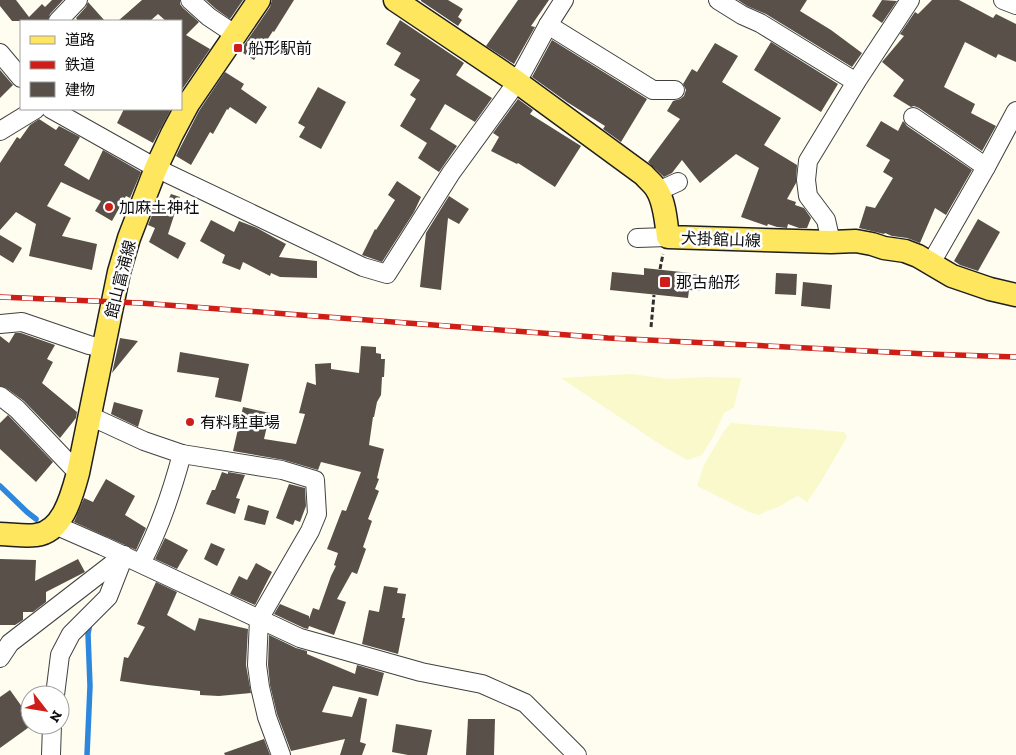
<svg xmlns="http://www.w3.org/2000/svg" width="1016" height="755" viewBox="0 0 1016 755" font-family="'Zilla Slab','Noto Sans JP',serif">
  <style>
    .farmland { fill: #f9f9cc }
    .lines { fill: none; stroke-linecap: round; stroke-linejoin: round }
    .stream { stroke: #2d87dc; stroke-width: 5.5 }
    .building { fill: #585049 }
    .minor-casing { stroke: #414141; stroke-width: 20 }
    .major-casing { stroke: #1f1f1f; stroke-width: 25 }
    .path { stroke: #303030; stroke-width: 3; stroke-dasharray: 5 2.5; stroke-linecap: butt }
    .minor { stroke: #fff; stroke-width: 18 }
    .major { stroke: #ffe65f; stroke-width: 22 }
    .rail-casing { stroke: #ce1e17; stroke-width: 5.5 }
    .rail { stroke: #fff; stroke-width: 4; stroke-dasharray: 11; stroke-linecap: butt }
    .poi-dot { fill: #ce1e17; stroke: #fff; stroke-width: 2 }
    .labels { text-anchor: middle; stroke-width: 5; stroke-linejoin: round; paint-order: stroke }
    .poi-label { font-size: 16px; fill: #0e0e0e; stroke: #fff; text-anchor: start }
    .street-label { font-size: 16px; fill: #0e0e0e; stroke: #fff }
  </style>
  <rect width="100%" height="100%" fill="#fffdef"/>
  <g class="farmland">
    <polygon points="631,374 669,379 707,377 741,378 734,407 724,413 714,435 702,455 687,460 661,445 561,378"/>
    <polygon points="731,423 844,432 847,437 820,483 807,502 798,496 790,500 778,507 767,511 759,515 749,512 697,486 704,465 724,431"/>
  </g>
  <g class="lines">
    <g class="stream">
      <polyline points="0,486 27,512 36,519"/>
      <polyline points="87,755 90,686 88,634 90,623"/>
    </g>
  </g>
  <g class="building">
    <polygon points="0,0 16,0 29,17 42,4 45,7 52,0 63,0 50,14 48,21 12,21 0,6"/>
    <polygon points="142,0 180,0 180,4 183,8 199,22 186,35 210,49 181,91 181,21 166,21 158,14 150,21 118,21"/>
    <polygon points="206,0 243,0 230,19 216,9"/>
    <polygon points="272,0 294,0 274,32 273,31 254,60 240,51 270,7"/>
    <polygon points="421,0 448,0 463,9 458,17 462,20 458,26 421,1"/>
    <polygon points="518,0 549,0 531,26 535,27 514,64 486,46"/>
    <polygon points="738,0 807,0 800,11 831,30 862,53 852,67 766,14 747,6"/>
    <polygon points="882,0 897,1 882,23 872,16"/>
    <polygon points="932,0 959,0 993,18 996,14 1016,24 1016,62 998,54 996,58 965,42 944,87 975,104 971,113 996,126 982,151 919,108 914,106 911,107 893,96 904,80 882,62 904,36 900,34 915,12 918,14"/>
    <polygon points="88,2 105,21 78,21 76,18 86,7"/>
    <polygon points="400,20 464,63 456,75 492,98 475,122 445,104 430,129 457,146 439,172 418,158 427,143 400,126 416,99 410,95 420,80 394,65 401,53 386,44"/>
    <polygon points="552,40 647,99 621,142 603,129 605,126 567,102 532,77"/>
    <polygon points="771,42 838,84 821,112 754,70"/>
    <polygon points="715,43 738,56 722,82 781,118 764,145 797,165 796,183 787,199 796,202 795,205 804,208 811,218 807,228 799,228 788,224 787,228 777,227 768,224 767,226 741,217 759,168 736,154 700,183 682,160 672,173 664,177 648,162 680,119 667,111 673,101 680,99 684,96 686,90 683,84 692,69 697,72"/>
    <polygon points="0,70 13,85 0,98"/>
    <polygon points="225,72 244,84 241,89 267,107 256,124 230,107 228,110 227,109 213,134 210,132 191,165 176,156 199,111"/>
    <polygon points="318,87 346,102 321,149 299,137 305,127 298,123"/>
    <polygon points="518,99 533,110 530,114 581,146 555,187 518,163 517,164 491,151 499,137 493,133"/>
    <polygon points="124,109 171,109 153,143 117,123"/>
    <polygon points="39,119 56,130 59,126 80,137 64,165 89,180 103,150 141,172 130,198 126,196 112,221 95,211 101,201 61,182 47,206 71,218 62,236 97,244 92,270 29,256 36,224 16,212 0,230 0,163 17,137 20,139 30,125"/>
    <polygon points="881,121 898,131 903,121 907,126 972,170 946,215 935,208 920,243 907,238 892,236 885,233 884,234 859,228 866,206 875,208 893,178 883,172 890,160 866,146"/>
    <polygon points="397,181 421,197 414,212 382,262 362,255 375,229 376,230 395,200 388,195"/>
    <polygon points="171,194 180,197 168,234 186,243 178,259 149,242 155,228 148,225 156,205 164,208"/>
    <polygon points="449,196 469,209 459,224 448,218 441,290 420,287 426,233"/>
    <polygon points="978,219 1000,232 978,271 960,265 954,261"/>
    <polygon points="211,220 234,232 239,221 257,228 286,244 279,257 317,261 317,278 280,277 271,273 270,276 243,262 240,270 222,263 225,255 200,241"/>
    <polygon points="0,235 22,248 13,263 0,255"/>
    <polygon points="644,268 691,273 691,274 701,275 700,291 689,290 688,298 610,290 612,272 644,275"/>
    <polygon points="776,273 797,274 796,295 775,294"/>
    <polygon points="803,282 832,285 830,309 801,306"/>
    <polygon points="15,333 21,333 55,345 47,359 53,362 42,383 77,412 76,418 60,438 24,401 6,388 0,386 0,336 9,343"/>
    <polygon points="120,338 138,341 112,373"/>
    <polygon points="361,346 376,347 376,353 381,354 381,359 385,359 384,377 382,377 381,395 377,402 374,417 373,417 369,445 384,449 377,478 379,479 375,489 379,491 368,519 372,521 363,547 366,549 357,574 352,572 337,599 346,602 334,635 309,626 308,629 304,628 274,614 280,604 309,616 309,619 313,608 319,610 331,576 336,566 334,565 338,553 327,549 342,510 346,511 361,472 321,462 318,470 284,460 233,451 243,407 270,413 264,439 296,444 305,414 299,413 307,382 316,385 315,364 331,363 331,369 359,373"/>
    <polygon points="180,352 249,364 241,402 215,397 219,378 177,372"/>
    <polygon points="114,402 143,410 138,427 111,414"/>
    <polygon points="8,415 53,462 36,482 0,449 0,423"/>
    <polygon points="222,472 228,474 228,472 245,475 236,498 240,499 235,514 206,504 212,490 215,490"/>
    <polygon points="106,479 135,496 125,515 146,528 136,550 74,522 84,498 93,502"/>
    <polygon points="289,484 305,488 306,506 300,522 295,520 293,525 276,518"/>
    <polygon points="248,505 269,511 265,525 244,520"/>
    <polygon points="165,538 188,550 177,569 155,559"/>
    <polygon points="211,543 225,549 217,566 204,559"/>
    <polygon points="0,559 36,560 35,581 78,559 85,572 46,592 46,602 33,612 23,612 23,620 15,625 0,625"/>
    <polygon points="256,563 272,572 255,605 230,594 239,576 247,580"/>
    <polygon points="156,582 177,592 167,615 195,631 199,618 248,629 246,665 251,693 219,696 200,695 200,691 148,685 120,681 124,657 128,658 145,627 137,624"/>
    <polygon points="384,586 398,588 397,593 406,594 402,618 405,618 398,654 362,644 369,610 379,612"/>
    <polygon points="269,635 296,648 307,651 307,654 355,674 357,665 384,673 378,696 333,686 322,712 352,717 359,697 367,699 360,742 366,744 362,755 340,755 345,739 291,751 277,714 270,685 268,665"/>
    <polygon points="10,690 30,718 30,725 32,725 0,748 0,697"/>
    <polygon points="468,719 495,719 494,755 466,755"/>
    <polygon points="396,724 432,730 427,755 408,755 392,752"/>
    <polygon points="264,739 270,755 225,755 224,753"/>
  </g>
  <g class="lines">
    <g class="minor-casing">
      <g id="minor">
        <polyline points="190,0 209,17 236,35"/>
        <polyline points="718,0 742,15 760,23 856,82"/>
        <polyline points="1003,0 1016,5"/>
        <polyline points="58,21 78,0"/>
        <polyline points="548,25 653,90 675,90"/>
        <polyline points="0,53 21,78"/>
        <polyline points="51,109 156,168 363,267 387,274 451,173 517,82 548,25 564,0"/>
        <polyline points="913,117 950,142 986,167"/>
        <polyline points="0,131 36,109"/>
        <polyline points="658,191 678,182"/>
        <polyline points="637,238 668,237"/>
        <polyline points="831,242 826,220 808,196 806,180 808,161 856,82 910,0"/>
        <polyline points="931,263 986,167 1016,111"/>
        <polyline points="0,324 22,322 89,345 103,348"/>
        <polyline points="0,396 17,409 78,473"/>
        <polyline points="90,416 144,441 182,454 282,470 315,480 317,514 310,531 259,619 257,665 260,687 267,717 281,755"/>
        <polyline points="55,525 103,546 300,638 421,672 482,684 525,703 577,755"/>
        <path d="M141,563C160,529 172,491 182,454"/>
        <polyline points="0,658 10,643 124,555"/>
        <polyline points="55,695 60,655 71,634 108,597 124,556"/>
        <polyline points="51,755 52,725"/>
      </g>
    </g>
    <g class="major-casing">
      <g id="major">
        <path d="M395,0L517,82L644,175C648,180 654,184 657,190C665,203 666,222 668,237L831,242L856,241L872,244L884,248L905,251L918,256L952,276L990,289L1016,295"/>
        <path d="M0,534C11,534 25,537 36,535C63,532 72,495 78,473L119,272L129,238L156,168L172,134L188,104L259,0"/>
      </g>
    </g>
    <g class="path">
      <polyline points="660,269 663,254"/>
      <polyline points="651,327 654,295"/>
    </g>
    <use href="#minor" class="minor"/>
    <use href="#major" class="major"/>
    <g class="rail-casing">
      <polyline id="rail" points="0,297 140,303 608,338 927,354 1016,357"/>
    </g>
    <use href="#rail" class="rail"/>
  </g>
  <g class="poi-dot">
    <rect x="233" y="43" width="10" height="10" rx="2.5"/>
    <circle cx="109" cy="207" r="5"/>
    <rect x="659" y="276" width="12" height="12" rx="2.5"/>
    <circle cx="190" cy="422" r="5"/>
  </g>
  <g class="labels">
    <g class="poi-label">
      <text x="248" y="54">船形駅前</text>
      <text x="119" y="213">加麻土神社</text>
      <text x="676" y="288">那古船形</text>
      <text x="200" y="428">有料駐車場</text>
    </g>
    <g class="street-label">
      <text transform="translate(721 239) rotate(2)" y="6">犬掛館山線</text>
      <text transform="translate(120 279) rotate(-76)" y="6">館山富浦線</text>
    </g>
  </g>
  <rect x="20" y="20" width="162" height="90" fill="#ffffff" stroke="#9f9f9f"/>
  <rect x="30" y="36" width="25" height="8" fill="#ffe65f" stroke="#9f9f9f"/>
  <text x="65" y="45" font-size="15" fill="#0e0e0e">道路</text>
  <rect x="30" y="61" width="25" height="8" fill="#ce1e17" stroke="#9f9f9f"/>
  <text x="65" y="70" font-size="15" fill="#0e0e0e">鉄道</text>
  <rect x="30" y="82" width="25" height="15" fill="#585049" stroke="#9f9f9f"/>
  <text x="65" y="95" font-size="15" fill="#0e0e0e">建物</text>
  <g transform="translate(45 710) rotate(121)"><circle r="24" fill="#ffffff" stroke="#9f9f9f"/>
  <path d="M0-4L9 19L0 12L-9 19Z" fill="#ce1e17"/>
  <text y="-8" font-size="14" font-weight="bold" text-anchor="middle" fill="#0e0e0e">N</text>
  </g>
</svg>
